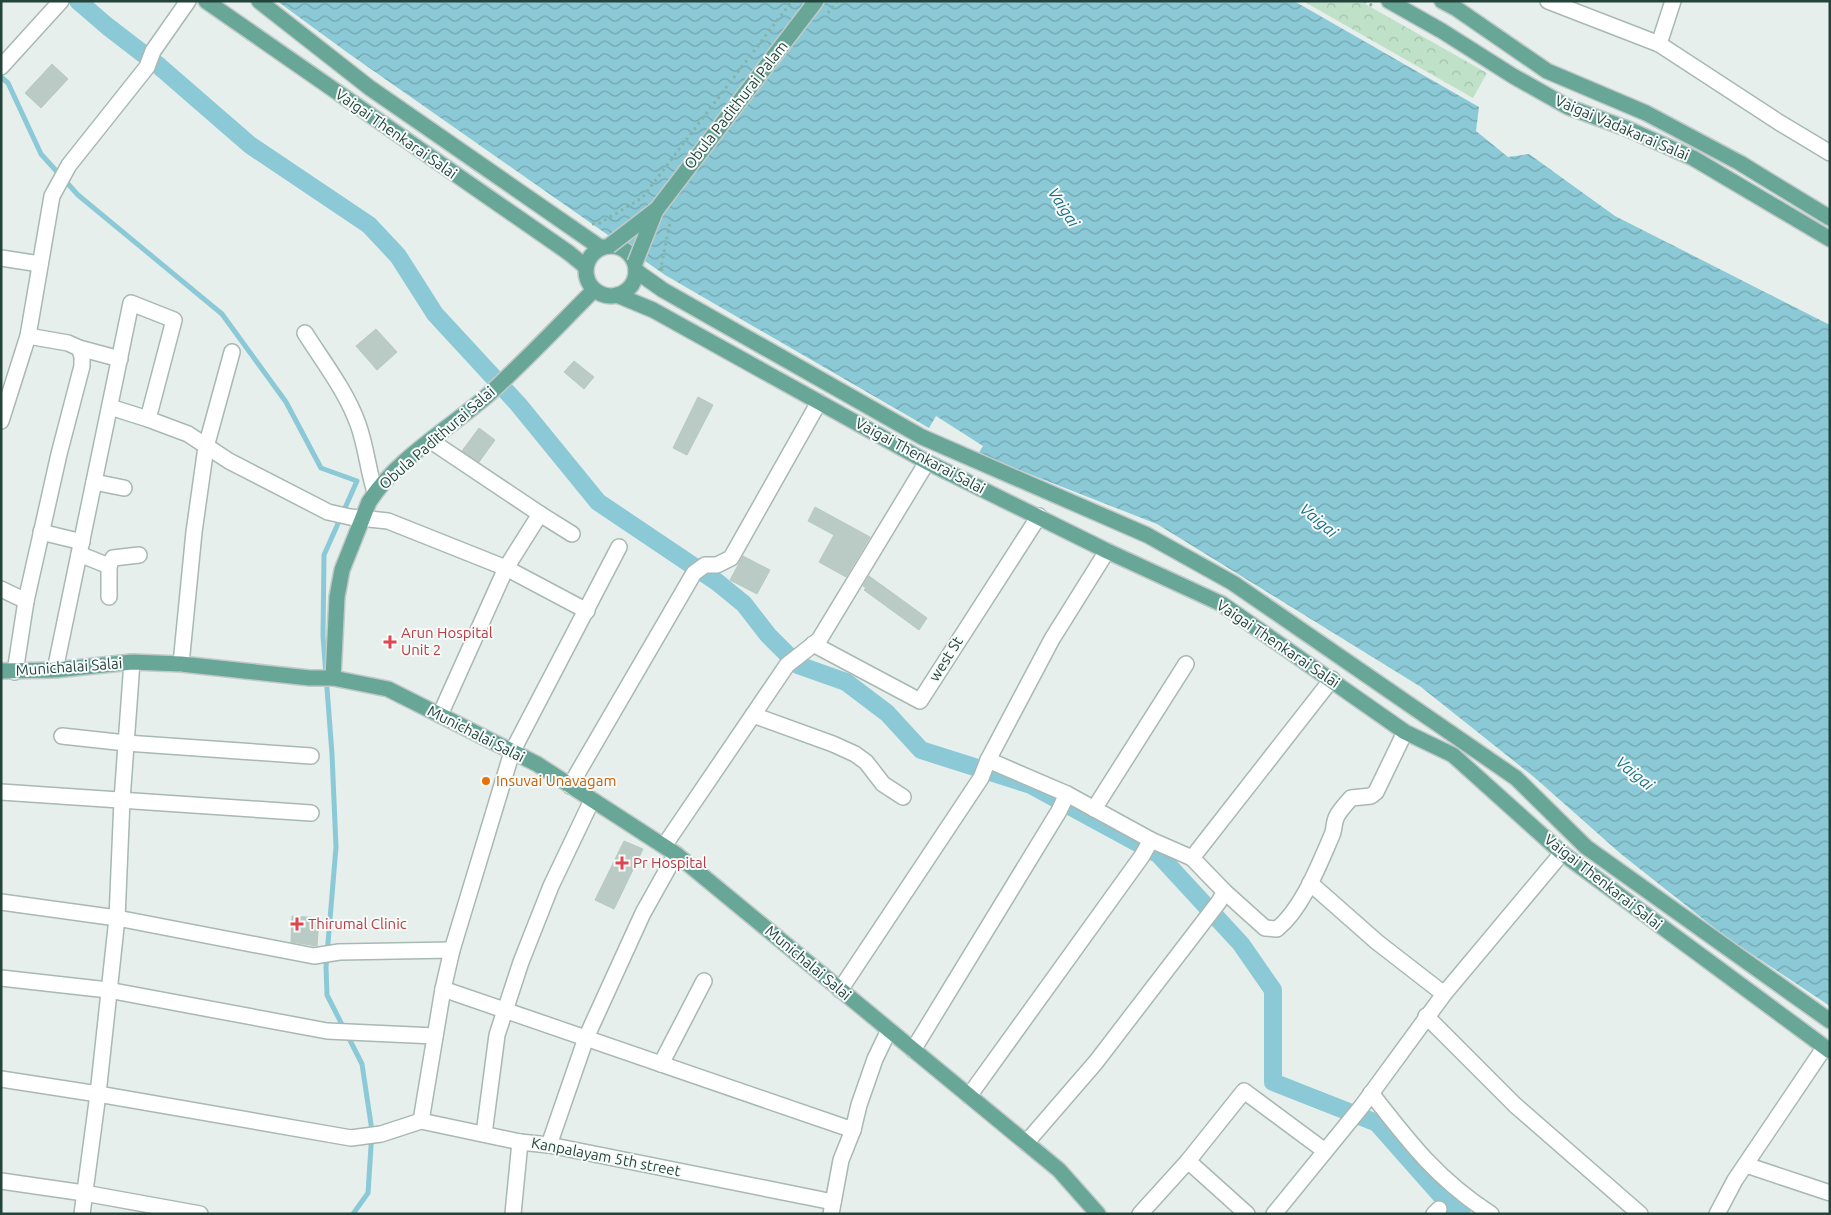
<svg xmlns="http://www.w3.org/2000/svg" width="1831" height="1215" viewBox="0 0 1831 1215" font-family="Ubuntu,sans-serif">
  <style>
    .park { fill: url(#park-crowns) }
    .water { fill: url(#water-waves) }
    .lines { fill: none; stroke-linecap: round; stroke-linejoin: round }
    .stream { stroke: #8bc9d6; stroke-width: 5 }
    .canal { stroke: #8bc9d6; stroke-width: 18 }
    .building { fill: #bacac4; stroke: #b7cac2 }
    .minor-casing { stroke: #a8b8b3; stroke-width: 18 }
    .major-casing { stroke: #c1cac8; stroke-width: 18 }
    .path { stroke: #84b5a6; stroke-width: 3; stroke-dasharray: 2.5 4; stroke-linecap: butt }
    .minor { stroke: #fff; stroke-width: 15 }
    .major { stroke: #68a798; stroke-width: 15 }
    .major-bridge-casing { stroke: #c1cac8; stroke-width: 18; stroke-linecap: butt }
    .major-bridge { stroke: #68a798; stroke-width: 15 }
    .health-dot { fill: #e0444e; stroke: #f7fbf9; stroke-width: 2 }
    .food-dot { fill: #e8710a; stroke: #f7fbf9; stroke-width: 2 }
    .labels { text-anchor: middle; stroke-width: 4; stroke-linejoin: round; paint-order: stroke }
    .street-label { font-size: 15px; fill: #23433b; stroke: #f7fbf9 }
    .health-label { font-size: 15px; fill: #be3a42; stroke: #f7fbf9; text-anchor: start }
    .food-label { font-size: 15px; fill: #c56008; stroke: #f7fbf9; text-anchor: start }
    .water-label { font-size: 16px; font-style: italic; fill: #187083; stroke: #f7fbf9 }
  </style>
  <defs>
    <pattern id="park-crowns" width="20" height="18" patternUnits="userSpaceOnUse" patternTransform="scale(1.25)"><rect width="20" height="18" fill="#bee1c8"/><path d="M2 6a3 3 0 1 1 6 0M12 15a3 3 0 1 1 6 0" fill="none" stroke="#a3c2ad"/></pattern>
    <pattern id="water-waves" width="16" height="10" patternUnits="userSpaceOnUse" patternTransform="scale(1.25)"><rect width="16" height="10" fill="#8bc9d6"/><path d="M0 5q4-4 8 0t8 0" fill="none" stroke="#71a5af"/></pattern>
  </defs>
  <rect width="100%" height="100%" fill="#e6efeb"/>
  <polygon class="park" points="1303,1 1360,1 1487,73 1473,98"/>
  <polygon class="water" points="277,1 1294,1 1479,107 1476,131 1508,157 1529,154 1615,216 1830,325 1830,1006 1726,937 1621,854 1534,777 1421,687 1157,524 978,454 983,446 936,416 929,428 665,275 348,53"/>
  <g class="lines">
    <polyline class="stream" points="1,77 8,83 41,154 78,195 222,314 286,402 321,468 357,481 324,555 323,636 332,754 336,847 326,967 327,995 362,1064 372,1131 368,1193 353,1214"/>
    <polyline class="canal" points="78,1 107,26 159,66 250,145 369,225 398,256 435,314 518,404 598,502 717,582 744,604 768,635 798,665 846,682 887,713 921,750 1031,785 1158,854 1241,944 1273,990 1273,1082 1377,1123 1453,1209 1462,1214"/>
  </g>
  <g class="building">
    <polygon points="52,64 68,79 41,108 25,93"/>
    <polygon points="376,329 397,352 377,370 356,346"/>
    <polygon points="574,361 594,377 584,389 564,372"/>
    <polygon points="698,397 713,405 687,455 673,448"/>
    <polygon points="479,428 495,440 479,462 462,451"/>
    <polygon points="815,507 870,537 846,577 819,562 834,535 808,521"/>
    <polygon points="743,556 770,570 757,594 730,580"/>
    <polygon points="869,576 927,618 919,630 864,590 866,588 863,586"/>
    <polygon points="624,841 643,849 614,909 595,900"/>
    <polygon points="292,916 319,918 317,946 291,942"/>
  </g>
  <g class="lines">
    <g class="minor-casing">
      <g id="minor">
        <polyline points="1548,1 1659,44 1780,123 1830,153"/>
        <polyline points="1659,44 1673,1"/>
        <polyline points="1,67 61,1"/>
        <polyline points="1,258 40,264"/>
        <path d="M305,333C324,363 346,391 358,424C366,446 368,470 375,492"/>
        <polyline points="79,348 120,359"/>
        <polyline points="110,407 148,419 188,434 229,461 328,512 350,517 388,521 506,568 587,611"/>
        <polyline points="1,421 28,336 52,196 69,165 147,67 153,51 188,1"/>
        <polyline points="431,441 540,514"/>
        <polyline points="94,482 124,488"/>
        <polyline points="41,532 82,542"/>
        <polyline points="79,554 109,566 109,597"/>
        <polyline points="109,566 113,558 139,555"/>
        <polyline points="1,589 26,601 15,672"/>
        <polyline points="26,601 59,454 82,366 82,356 79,348 68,343 28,336"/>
        <polyline points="813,644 920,701 1039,516"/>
        <polyline points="181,664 194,532 206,447 232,352"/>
        <polyline points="55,670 131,303 174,320 148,419"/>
        <polyline points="440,715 506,568 540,514 572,534"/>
        <polyline points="753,715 833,744 855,754 866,762 883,784 903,797"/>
        <polyline points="62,736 126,743 311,756"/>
        <polyline points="988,760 1067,794 1151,840 1192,858 1332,679"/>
        <polyline points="570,786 694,573 705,565 717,565 731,558 819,402"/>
        <polyline points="1,792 311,813"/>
        <polyline points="1094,809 1186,664"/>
        <polyline points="664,846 787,665 819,640 927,462"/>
        <path d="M1192,858L1225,892L1265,928L1277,929C1302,909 1319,865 1332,835C1335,829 1333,823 1337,816C1340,810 1346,804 1351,798L1371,796L1376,792L1405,732"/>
        <polyline points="1310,883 1377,942 1444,994"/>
        <polyline points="1,902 117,918 314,956 339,952 452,950"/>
        <polyline points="1,978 108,990 327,1031 435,1036"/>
        <polyline points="443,989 853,1130"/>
        <polyline points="840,990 981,778 988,760 1052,639 1107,551"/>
        <polyline points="1426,1016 1515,1105 1640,1214"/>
        <polyline points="913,1050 1059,811 1067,794"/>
        <polyline points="661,1064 704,981"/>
        <polyline points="1,1079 98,1094 351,1138 381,1134 421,1121 520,1142 549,1145 833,1202"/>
        <path d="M1371,1093C1409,1142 1438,1180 1491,1214"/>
        <polyline points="969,1096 1142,856 1151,840"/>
        <polyline points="421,1121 443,989 452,950 512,752 619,547"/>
        <polyline points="484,1134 497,1035 521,962 551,886 592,800"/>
        <polyline points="1026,1143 1096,1062 1218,903 1225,892"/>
        <polyline points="549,1145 586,1038 643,913 676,854"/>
        <polyline points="1188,1161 1247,1214"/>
        <polyline points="1746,1165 1830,1193"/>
        <polyline points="1,1181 84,1193 200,1214"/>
        <polyline points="82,1214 98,1094 117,918 122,800 132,662"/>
        <polyline points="513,1214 520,1142"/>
        <polyline points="831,1214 841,1160 853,1130 859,1105 875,1059 889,1030"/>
        <polyline points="1140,1214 1188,1161 1244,1091 1325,1151"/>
        <polyline points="1274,1214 1362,1106 1444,994 1562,853"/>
        <polyline points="1434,1214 1439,1209"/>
        <polyline points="1717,1214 1735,1180 1824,1048"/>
      </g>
    </g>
    <g class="major-casing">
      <g id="major">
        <polyline points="206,1 569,253 586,267"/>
        <polyline points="259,1 370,88 601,248"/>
        <polyline points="1389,1 1442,31 1513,76 1568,107 1628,129 1693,158 1830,239"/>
        <polyline points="1442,1 1457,9 1547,71 1646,113 1740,163 1830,218"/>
        <polyline points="657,209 816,1"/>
        <circle cx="611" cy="271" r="25"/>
        <polyline points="636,271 663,290 922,437 1147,535 1233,583 1516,778 1586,847 1830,1021"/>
        <polyline points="617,295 653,310 927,462 1107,551 1222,604 1405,732 1453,755 1562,853 1830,1051"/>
        <polyline points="1,671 55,670 132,662 181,664 310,678 333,678 388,689 537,764 676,854 1059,1170 1098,1214"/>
        <path d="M333,678L337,597L342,570L369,502C396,459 450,428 488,395C525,361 559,325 594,290"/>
      </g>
    </g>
    <g class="path">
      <polyline points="1364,1 1375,7"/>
      <polyline points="828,13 837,1"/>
      <polyline points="592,224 600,223 642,198 792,1"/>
      <polyline points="662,271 661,267 671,218"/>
    </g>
    <use href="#minor" class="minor"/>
    <use href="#major" class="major"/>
    <g class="major-bridge-casing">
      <g id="major-bridge">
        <polyline points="609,246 657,209"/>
        <polyline points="635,263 656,210"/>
      </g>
    </g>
    <use href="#major-bridge" class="major-bridge"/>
  </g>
  <g class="health-dot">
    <path d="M387.5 634.5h5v5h5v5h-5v5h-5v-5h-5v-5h5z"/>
    <path d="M619.5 855.5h5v5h5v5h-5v5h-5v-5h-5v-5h5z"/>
    <path d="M294.5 916.5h5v5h5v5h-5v5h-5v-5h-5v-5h5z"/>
  </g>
  <circle class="food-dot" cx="486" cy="781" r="5"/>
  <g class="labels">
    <g class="street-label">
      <text transform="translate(736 105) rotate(-52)" y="5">Obula Padithurai Palam</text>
      <text transform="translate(1622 128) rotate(23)" y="5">Vaigai Vadakarai Salai</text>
      <text transform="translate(396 134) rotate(35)" y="5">Vaigai Thenkarai Salai</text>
      <text transform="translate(437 438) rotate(-41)" y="5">Obula Padithurai Salai</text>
      <text transform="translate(920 456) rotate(28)" y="5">Vaigai Thenkarai Salai</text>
      <text transform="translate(1278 644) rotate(34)" y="5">Vaigai Thenkarai Salai</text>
      <text transform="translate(946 659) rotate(-58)" y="5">west St</text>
      <text transform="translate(69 667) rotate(-4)" y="5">Munichalai Salai</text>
      <text transform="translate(476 734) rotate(27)" y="5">Munichalai Salai</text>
      <text transform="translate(1603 882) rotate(38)" y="5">Vaigai Thenkarai Salai</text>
      <text transform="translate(808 963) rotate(40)" y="5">Munichalai Salai</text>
      <text transform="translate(606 1157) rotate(11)" y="5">Kanpalayam 5th street</text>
    </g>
    <g class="health-label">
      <text x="401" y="638">Arun Hospital<tspan x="401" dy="17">Unit 2</tspan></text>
      <text x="633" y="868">Pr Hospital</text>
      <text x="308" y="929">Thirumal Clinic</text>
    </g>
    <g class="food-label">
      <text x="496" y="786">Insuvai Unavagam</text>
    </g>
    <g class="water-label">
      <text transform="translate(1064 207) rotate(57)" y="6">Vaigai</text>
      <text transform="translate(1319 520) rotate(40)" y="6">Vaigai</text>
      <text transform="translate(1635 773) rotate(39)" y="6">Vaigai</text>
    </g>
  </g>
  <rect width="1831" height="1215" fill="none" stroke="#23433b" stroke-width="5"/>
</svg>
